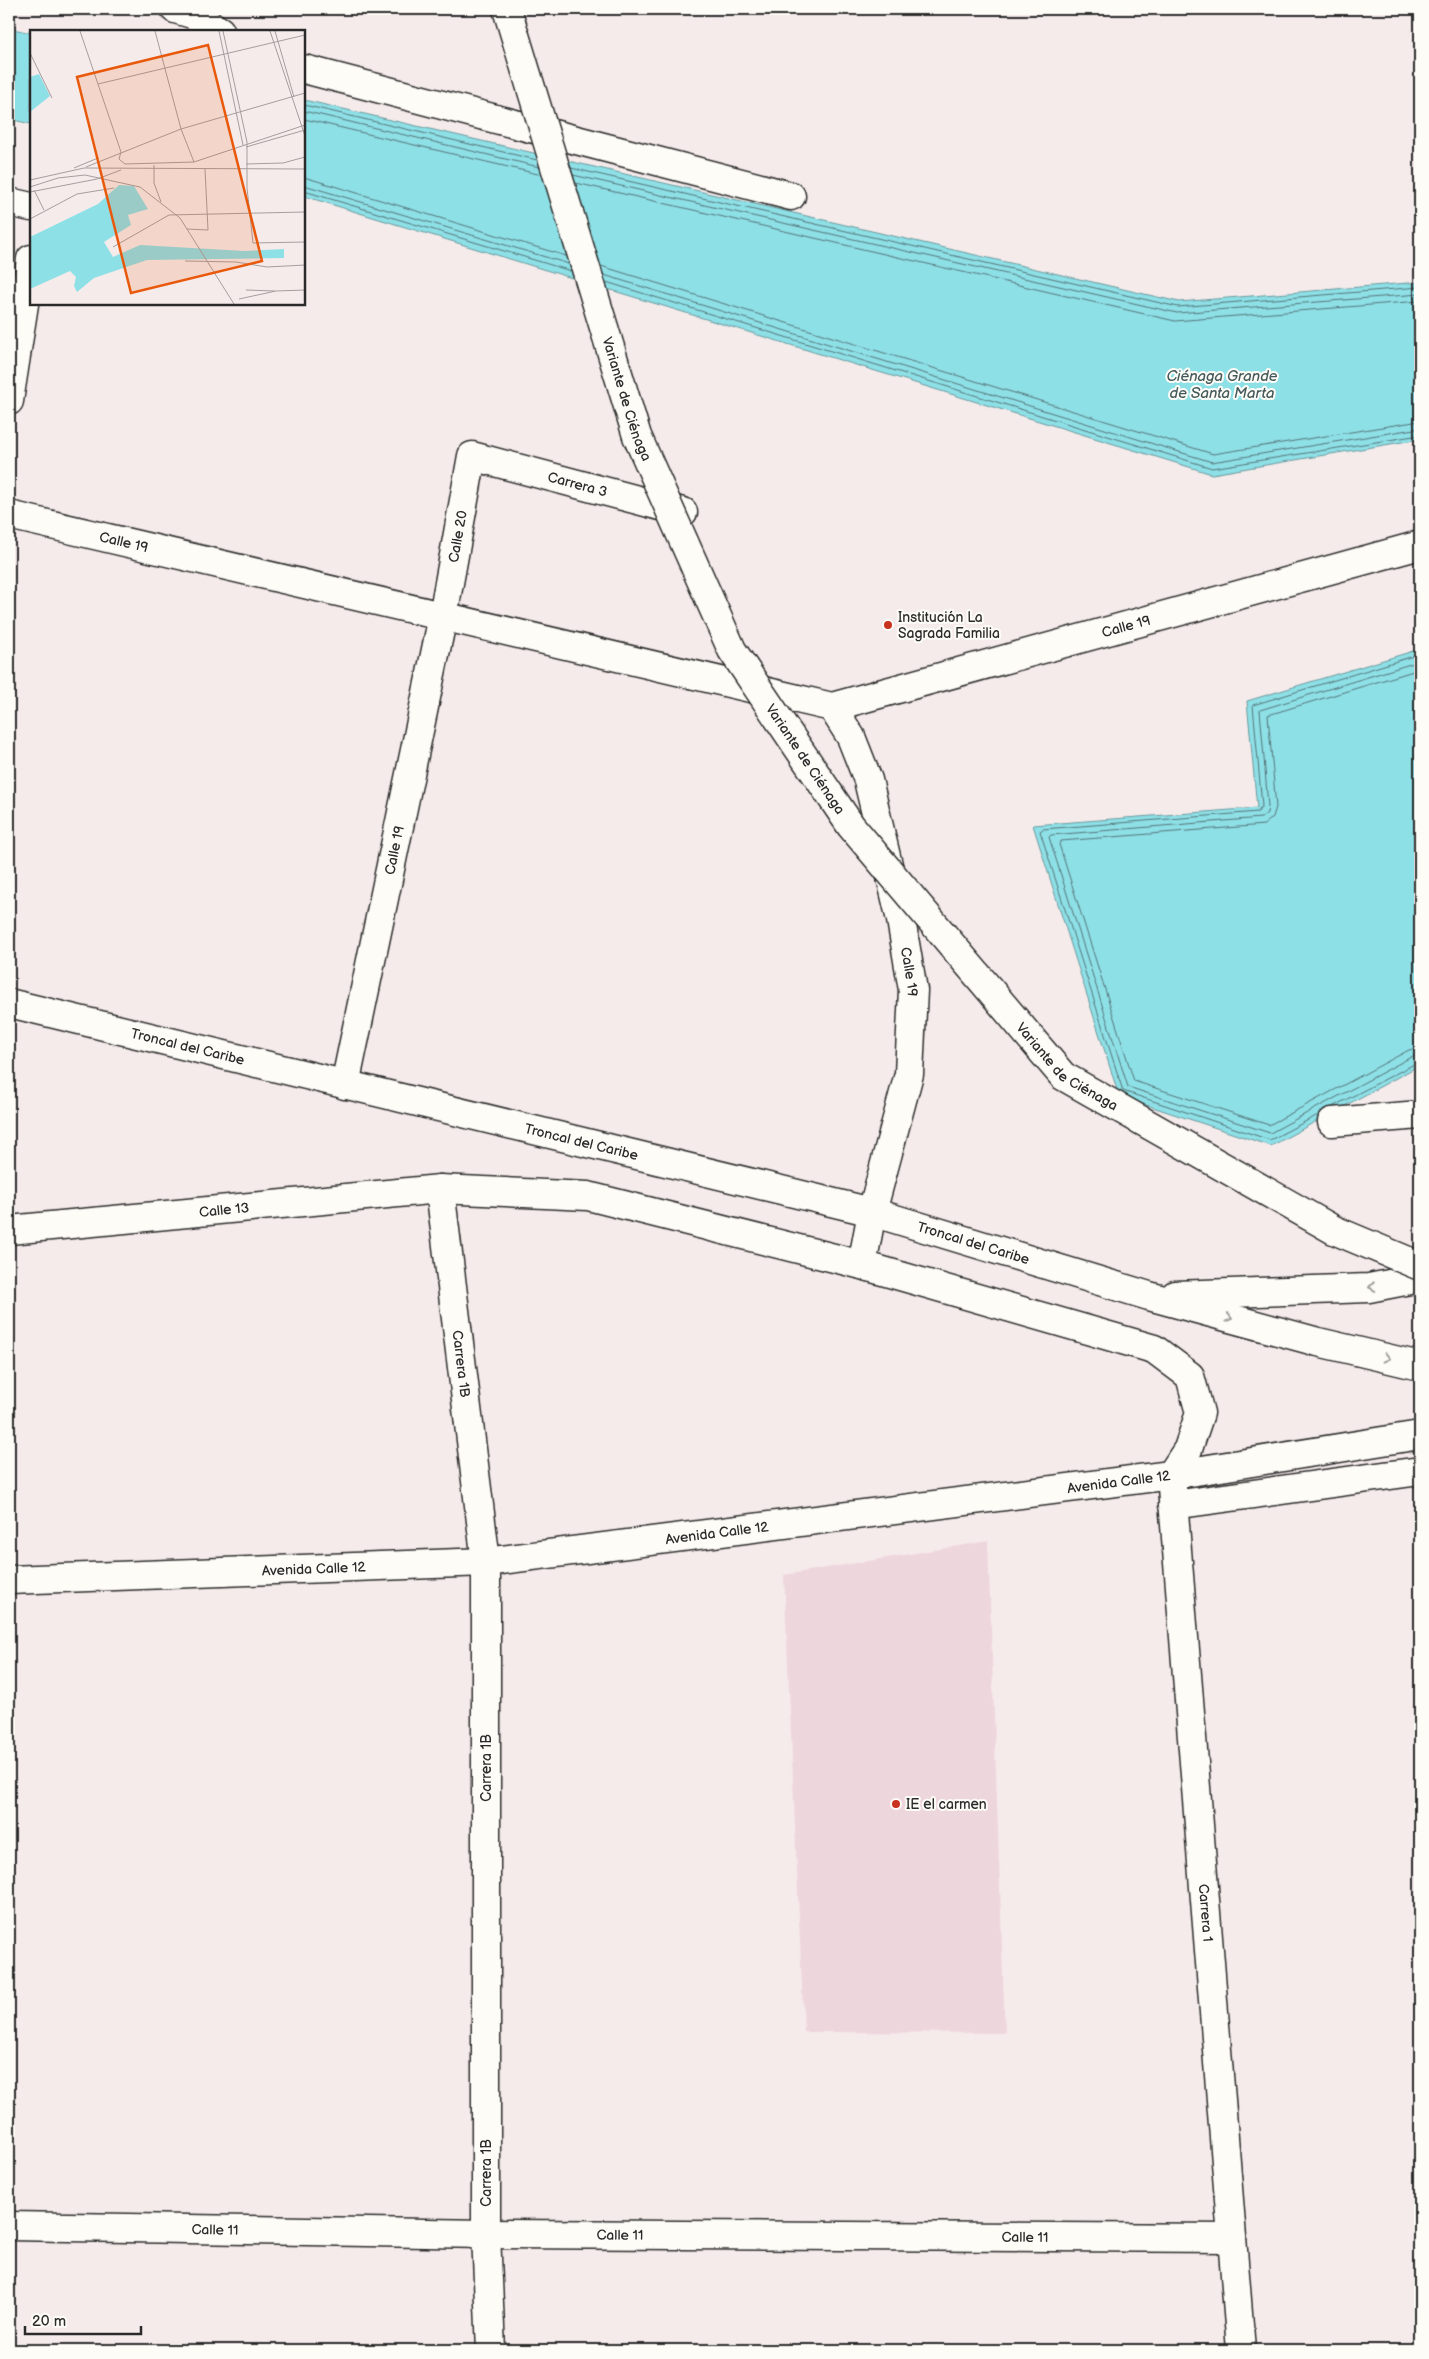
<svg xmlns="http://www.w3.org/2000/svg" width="1429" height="2359" viewBox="0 0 1429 2359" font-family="'Balsamiq Sans',sans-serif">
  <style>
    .built { fill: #eed6dd }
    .water { fill: #8ee0e7; stroke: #66989c }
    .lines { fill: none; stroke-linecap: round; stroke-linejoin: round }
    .shore { stroke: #537376; stroke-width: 1 }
    .minor-casing { stroke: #2b2b2b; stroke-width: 31 }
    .major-casing { stroke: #2b2b2b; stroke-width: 31 }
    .minor { stroke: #fdfcf7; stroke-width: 28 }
    .major { stroke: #fdfcf7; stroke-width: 28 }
    .highway-bridge-casing { stroke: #2b2b2b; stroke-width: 31; stroke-linecap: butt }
    .highway-bridge { stroke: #fdfcf7; stroke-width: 28 }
    .oneway { stroke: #9e9e9b }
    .poi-dot { fill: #c8321e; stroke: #fdfcf7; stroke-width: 2 }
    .labels { text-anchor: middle; stroke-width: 4; stroke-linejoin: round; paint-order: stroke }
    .street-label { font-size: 14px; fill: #2b2b2b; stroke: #fdfcf7 }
    .poi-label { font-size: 14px; fill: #2b2b2b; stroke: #fdfcf7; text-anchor: start }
    .water-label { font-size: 15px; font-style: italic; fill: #44585a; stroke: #fdfcf7 }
    .inset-road { fill: none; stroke: #a59e9e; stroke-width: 1 }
    .view { fill: #e8590c; fill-opacity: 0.15; stroke: #e8590c; stroke-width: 2.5 }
    .inset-edge { fill: none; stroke: #2b2b2b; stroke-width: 2.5 }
  </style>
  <rect width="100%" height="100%" fill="#f6ebeb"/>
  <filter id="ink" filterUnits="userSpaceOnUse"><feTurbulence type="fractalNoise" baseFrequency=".02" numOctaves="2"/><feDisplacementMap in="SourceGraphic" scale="10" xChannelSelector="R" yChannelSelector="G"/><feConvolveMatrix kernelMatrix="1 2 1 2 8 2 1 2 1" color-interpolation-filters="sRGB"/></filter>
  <g filter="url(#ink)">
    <polygon class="built" points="988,1541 1005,2033 804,2032 784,1575"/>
    <g class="water">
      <polygon points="9,28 31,33 31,124 9,119"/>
      <polygon points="304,100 1179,302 1420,282 1420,439 1212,474 304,196"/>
      <polygon points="1420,649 1420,1065 1271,1146 1119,1096 1033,825 1257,808 1247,701"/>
    </g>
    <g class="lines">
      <g class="shore">
        <polyline points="304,105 537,160"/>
        <polyline points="304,111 539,167"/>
        <polyline points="304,119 542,175"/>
        <polyline points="571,168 1178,307 1420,287"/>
        <polyline points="573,175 1177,313 1420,294"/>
        <polyline points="304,177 566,256"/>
        <polyline points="576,183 1175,321 1420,301"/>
        <polyline points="304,185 569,264"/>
        <polyline points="304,191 571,271"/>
        <polyline points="601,266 1213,454 1420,421"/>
        <polyline points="604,275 1212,462 1420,428"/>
        <polyline points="606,282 1212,468 1420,435"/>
        <polyline points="1420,661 1260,710 1268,806 1267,813 1261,818 1051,835 1049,837 1128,1087 1270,1133 1413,1056 1420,1055"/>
        <polyline points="1420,669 1268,715 1276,807 1273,817 1264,825 1061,841 1059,844 1134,1081 1269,1125 1409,1050 1420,1047"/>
        <polyline points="1332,1107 1420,1061"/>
        <polyline points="1320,1114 1270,1140 1123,1091 1040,831 1043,829 1258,812 1262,806 1253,705 1420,654"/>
      </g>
      <g class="minor-casing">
        <g id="minor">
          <polyline points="175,9 192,14 220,31"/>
          <polyline points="304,69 791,196"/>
          <polyline points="9,202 31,207"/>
          <polyline points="9,401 31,259"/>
          <path id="s1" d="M9,515L832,707L1420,545"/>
          <path id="s2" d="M832,707L851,737L868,780L901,920L913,990L909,1074L872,1212L862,1265"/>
          <path id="s3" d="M345,1085L443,616L472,456L683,512"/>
          <polyline points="1332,1122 1420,1115"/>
          <path id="s4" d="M440,1189L486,1562V2234L491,2350"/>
          <path id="s5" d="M9,1230L440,1189L588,1196L862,1265L1154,1349L1190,1376L1200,1413L1188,1449L1171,1475L1241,2350"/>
          <polyline points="1173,1505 1420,1471"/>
          <path id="s6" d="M9,1580L486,1562L1171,1475L1420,1435"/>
          <path id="s7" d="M9,2226L486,2234L1232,2238"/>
        </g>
      </g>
      <g class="major-casing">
        <g id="major">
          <path id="s8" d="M9,1003L872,1212L1149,1296L1318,1342L1420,1366"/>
          <polyline points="1175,1295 1369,1288 1420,1278"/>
        </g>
      </g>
      <use href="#minor" class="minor"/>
      <use href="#major" class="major"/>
      <g class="highway-bridge-casing">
        <g id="highway-bridge">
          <path id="s9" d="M507,9L637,436L732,650L851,826L1063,1076L1334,1230L1420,1266"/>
        </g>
      </g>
      <use href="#highway-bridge" class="highway-bridge"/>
    </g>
    <defs><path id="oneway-chevron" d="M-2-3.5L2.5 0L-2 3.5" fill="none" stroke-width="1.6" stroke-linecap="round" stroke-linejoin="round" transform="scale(1.25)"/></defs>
    <g class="oneway">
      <use href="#oneway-chevron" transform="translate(1372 1287) rotate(171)"/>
      <use href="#oneway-chevron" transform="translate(1229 1318) rotate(15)"/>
      <use href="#oneway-chevron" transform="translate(1387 1358) rotate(13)"/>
    </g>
  </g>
  <g class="poi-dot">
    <circle cx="888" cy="625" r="5"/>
    <circle cx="896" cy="1804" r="5"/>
  </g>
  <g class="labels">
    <g class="street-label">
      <text dy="5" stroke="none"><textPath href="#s9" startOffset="408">Variante de Ciénaga</textPath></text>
      <text dy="5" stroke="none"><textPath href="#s3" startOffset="751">Carrera 3</textPath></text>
      <text dy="5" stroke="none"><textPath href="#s3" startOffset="560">Calle 20</textPath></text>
      <text dy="5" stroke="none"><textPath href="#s1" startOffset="118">Calle 19</textPath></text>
      <text dy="5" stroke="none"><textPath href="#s1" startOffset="1150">Calle 19</textPath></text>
      <text dy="5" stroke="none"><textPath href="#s9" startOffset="812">Variante de Ciénaga</textPath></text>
      <text dy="5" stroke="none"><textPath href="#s3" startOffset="240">Calle 19</textPath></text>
      <text dy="5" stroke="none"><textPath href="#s2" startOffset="278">Calle 19</textPath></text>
      <text dy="5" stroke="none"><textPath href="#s8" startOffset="184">Troncal del Caribe</textPath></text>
      <text dy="5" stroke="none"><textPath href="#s9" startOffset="1218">Variante de Ciénaga</textPath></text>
      <text dy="5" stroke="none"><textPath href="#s8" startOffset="589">Troncal del Caribe</textPath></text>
      <text dy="5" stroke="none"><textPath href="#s5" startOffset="216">Calle 13</textPath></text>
      <text dy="5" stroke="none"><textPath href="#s8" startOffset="994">Troncal del Caribe</textPath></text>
      <text dy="5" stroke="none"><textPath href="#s4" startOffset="176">Carrera 1B</textPath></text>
      <text dy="5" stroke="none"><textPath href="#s6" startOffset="1115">Avenida Calle 12</textPath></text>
      <text dy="5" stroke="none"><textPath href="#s6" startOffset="710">Avenida Calle 12</textPath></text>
      <text dy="5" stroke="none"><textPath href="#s6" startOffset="305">Avenida Calle 12</textPath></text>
      <text transform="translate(486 1768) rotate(-90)" y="5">Carrera 1B</text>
      <text dy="5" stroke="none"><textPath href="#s5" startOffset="1759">Carrera 1</textPath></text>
      <text transform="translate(486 2173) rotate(-90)" y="5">Carrera 1B</text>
      <text dy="5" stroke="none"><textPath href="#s7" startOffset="206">Calle 11</textPath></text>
      <text dy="5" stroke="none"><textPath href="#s7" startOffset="611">Calle 11</textPath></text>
      <text dy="5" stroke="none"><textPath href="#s7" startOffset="1016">Calle 11</textPath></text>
    </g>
    <g class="poi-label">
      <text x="898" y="622">Institución La<tspan x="898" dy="16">Sagrada Familia</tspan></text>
      <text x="906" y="1809">IE el carmen</text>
    </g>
    <g class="water-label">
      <text x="1222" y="381">Ciénaga Grande<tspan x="1222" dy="17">de Santa Marta</tspan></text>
    </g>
  </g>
  <g transform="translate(30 30)">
    <rect width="275" height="275" fill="#f6ebeb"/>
    <path d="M9,44L20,66L0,82V47ZM89,155L104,156L118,179L98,185L101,195L74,212L83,227L110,215L215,221L254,219V228L117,230L64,248L47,262L44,256L46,247L40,241L0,259V207L68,174Z" fill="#8ee0e7"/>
    <path class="inset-road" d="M50,1L91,122L89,129L95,134L164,132L275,95M125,1L151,99L164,132M189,1L213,115M193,1L217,112V158L223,213L275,212M240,1L275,106M245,1L264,67M0,23L22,68M68,54L275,5M216,117L275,100M216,134L253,133L275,127M124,135V153L131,172M56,137L151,99L275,63M44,138L68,128M0,150L54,138L275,139M0,157L28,148L55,145L110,157L150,188L204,274M4,160L14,180M0,162L67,149L91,140M0,189L47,164L84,158M157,199L178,200L175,139M83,217L139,185L275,182M155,231L206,232L237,237L275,235M216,260L245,261M209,269L246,261L275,260"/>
    <path class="view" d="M178,15L232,231L101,263L47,47Z"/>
    <rect width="275" height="275" class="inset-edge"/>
  </g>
  <rect width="1429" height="2359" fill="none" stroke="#fdfcf7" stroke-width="30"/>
  <rect x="15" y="15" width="1399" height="2329" fill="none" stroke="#2b2b2b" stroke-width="2" filter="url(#ink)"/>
  <path d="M25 2326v8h116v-8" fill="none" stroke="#2b2b2b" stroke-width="2.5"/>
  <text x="32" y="2326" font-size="15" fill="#2b2b2b" stroke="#fdfcf7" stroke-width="4" paint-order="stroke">20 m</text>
</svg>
